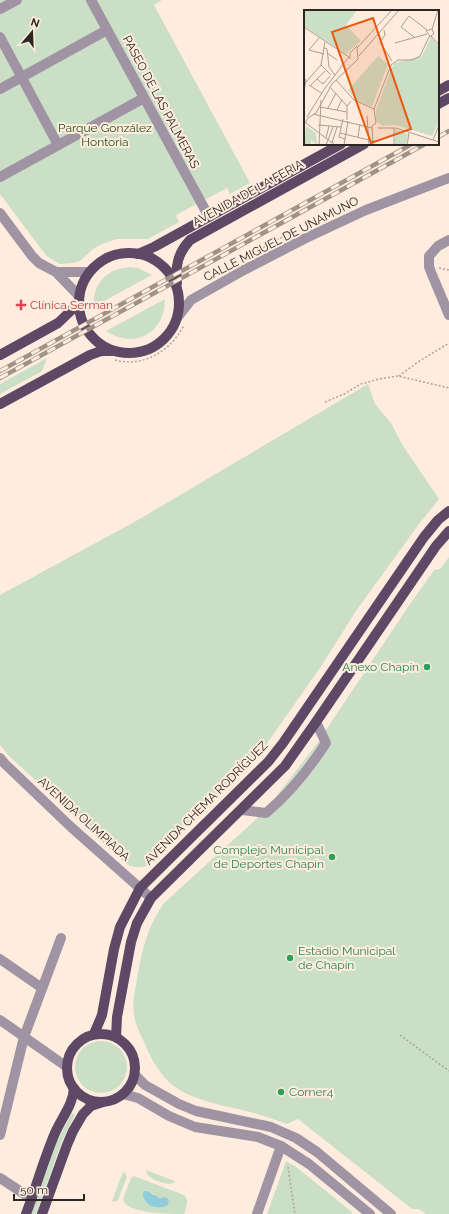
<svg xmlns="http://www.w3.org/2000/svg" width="449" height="1214" viewBox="0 0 449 1214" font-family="Raleway,sans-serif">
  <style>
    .green { fill: #cbdfc7; fill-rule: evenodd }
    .water { fill: #90ccd9 }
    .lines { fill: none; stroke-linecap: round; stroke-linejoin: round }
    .path { stroke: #b0a398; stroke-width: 1.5; stroke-dasharray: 2 2; stroke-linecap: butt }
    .minor { stroke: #9f93a4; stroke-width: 10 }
    .major { stroke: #5d4865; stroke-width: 10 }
    .rail-casing { stroke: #9f9388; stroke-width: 4.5 }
    .rail { stroke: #feedde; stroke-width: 3; stroke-dasharray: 9; stroke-linecap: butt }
    .health-dot { fill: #e0444e; stroke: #feedde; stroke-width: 1.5 }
    .leisure-dot { fill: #2e9e5b; stroke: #feedde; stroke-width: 1.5 }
    .labels { text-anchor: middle; stroke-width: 4; stroke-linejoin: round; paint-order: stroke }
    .street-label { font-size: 12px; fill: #2d2621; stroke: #feedde }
    .park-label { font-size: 12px; fill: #254f1b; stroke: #feedde }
    .health-label { font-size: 12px; fill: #be3a42; stroke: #feedde; text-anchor: start }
    .leisure-label { font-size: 12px; fill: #27864d; stroke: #feedde; text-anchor: end }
    .inset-road { fill: none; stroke: #aa9d92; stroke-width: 1 }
    .view { fill: #e8590c; fill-opacity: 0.15; stroke: #e8590c; stroke-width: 2 }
    .inset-edge { fill: none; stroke: #2d2621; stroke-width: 2 }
  </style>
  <rect width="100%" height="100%" fill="#feedde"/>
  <g class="green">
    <polygon points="0,0 162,0 154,5 250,183 230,194 227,188 176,215 179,222 148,239 117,239 102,244 93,249 80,261 74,263 60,264 48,257 42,250 0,194"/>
    <path d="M130,267L138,268L152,275L93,307C93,283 106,269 130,267Z"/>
    <path d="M165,299C165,333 135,350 106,331Z"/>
    <polygon points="47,358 42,371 0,394 0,384"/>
    <path d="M368,384L375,404L391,423L403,446L439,499L419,524L356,611L322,665L266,745L150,864C141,869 133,868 125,863L8,755L0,745V595L136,521Z"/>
    <path d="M449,557V1214H426L419,1209H412L298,1119L287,1124C273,1119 260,1114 246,1111C222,1105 199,1102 178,1089C165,1081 154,1065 148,1051C143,1039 136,1028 134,1015C132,1003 135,991 137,979C142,950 147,927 164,903L265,811L316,745L410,604L434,570L440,569Z"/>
    <circle cx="101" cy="1067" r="26"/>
    <polygon points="72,1113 75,1115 62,1141 36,1214 31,1214 57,1141"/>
    <polygon points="286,1161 294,1166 295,1166 352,1212 351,1213 352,1214 267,1214"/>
    <path d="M146,1170L175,1181L174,1183C166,1186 146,1179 146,1170Z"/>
    <polygon points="123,1172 125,1173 127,1177 118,1200 115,1202 112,1201"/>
    <path d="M134,1176L184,1195C190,1201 186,1207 184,1214C171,1214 125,1214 123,1199L131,1178ZM147,1190L157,1198L166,1197L169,1200L168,1205C158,1207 151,1208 144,1200Z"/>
  </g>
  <path class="water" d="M145,1191H148L153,1195L157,1196L158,1198L166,1197L169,1200L168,1205C158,1211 142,1205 143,1193Z"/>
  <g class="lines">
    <g class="path">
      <polyline points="256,252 280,238 287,236"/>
      <polyline points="439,268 449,270"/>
      <path d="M115,360C144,368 172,350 184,325"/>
      <polyline points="399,376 418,362 449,343"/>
      <polyline points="325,402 344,394 361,384 379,379 398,376 449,388"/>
      <polyline points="400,1035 449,1071"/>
      <polyline points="288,1167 295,1214"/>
    </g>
    <g class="minor">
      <polyline points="91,0 209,217"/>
      <polyline points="0,9 17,0"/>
      <polyline points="0,37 58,145"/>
      <polyline points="0,89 107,30"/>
      <polyline points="0,177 144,98"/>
      <polyline points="0,213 32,256 39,263 56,272 79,296"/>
      <polyline points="449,240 438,246 429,256 429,267 433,277 449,315"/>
      <polyline points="56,272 89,272"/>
      <polyline points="177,318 191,300 244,270 306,238 366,210 449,178"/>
      <polyline points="0,758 5,764 71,827 151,898"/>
      <path d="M242,810L266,813C290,793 309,769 326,743L316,722"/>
      <polyline points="0,959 42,988"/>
      <polyline points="0,1020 67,1067"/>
      <polyline points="135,1075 145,1085 179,1104 196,1111 271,1127 296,1138 317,1152 391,1214"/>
      <polyline points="123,1094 138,1098 169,1116 195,1127 258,1137 281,1146 309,1164 370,1214"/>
      <polyline points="0,1135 24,1037 61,938"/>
      <polyline points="0,1178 32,1199"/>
      <polyline points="257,1214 281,1146"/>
    </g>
    <g class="major">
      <polyline points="438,91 449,85"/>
      <polyline points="438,104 449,98"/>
      <circle cx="129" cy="303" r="50"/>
      <polyline points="138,254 154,247 341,144"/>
      <path d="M177,283C175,266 178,253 190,240L364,144"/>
      <polyline points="0,355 58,323 79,303"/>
      <polyline points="0,404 90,355 101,351 113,351"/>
      <polyline points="94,1034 102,1015 114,949 120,927 140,888 268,762 283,743 424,537 438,520 449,511"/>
      <circle cx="101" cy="1068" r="34"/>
      <polyline points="116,1037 117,1017 131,942 137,923 151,898 285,766 316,722 436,546 449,531"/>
      <path d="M26,1214C36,1187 44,1159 55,1133C62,1117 73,1105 74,1088"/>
      <polyline points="42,1214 67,1145 73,1131 83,1114 91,1106 103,1102"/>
    </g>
    <g class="rail-casing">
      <g id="rail">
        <polyline points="438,137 449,131"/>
        <polyline points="0,371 412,144"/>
        <polyline points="0,378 425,144"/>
      </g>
    </g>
    <use href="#rail" class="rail"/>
  </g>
  <path class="health-dot" d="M19 299h4v4h4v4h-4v4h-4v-4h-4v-4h4z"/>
  <g class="leisure-dot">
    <circle cx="427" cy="667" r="4"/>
    <circle cx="332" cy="857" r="4"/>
    <circle cx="290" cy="958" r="4"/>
    <circle cx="281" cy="1092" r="4"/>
  </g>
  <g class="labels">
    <g class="street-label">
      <text transform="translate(161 102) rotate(62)" y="4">PASEO DE LAS PALMERAS</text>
      <text transform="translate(248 193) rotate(-29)" y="4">AVENIDA DE LA FERIA</text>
      <text transform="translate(281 239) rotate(-27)" y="4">CALLE MIGUEL DE UNAMUNO</text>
      <text transform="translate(206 803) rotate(-45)" y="4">AVENIDA CHEMA RODRÍGUEZ</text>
      <text transform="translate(84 819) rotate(42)" y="4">AVENIDA OLIMPIADA</text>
    </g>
    <g class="park-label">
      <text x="105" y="132">Parque González<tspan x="105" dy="14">Hontoria</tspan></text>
    </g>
    <g class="health-label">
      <text x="30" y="309">Clínica Serman</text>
    </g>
    <g class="leisure-label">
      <text x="419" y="671">Anexo Chapín</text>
      <text x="324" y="854">Complejo Municipal<tspan x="324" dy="14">de Deportes Chapín</tspan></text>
      <text x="298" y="955" text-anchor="start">Estadio Municipal<tspan x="298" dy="14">de Chapín</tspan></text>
      <text x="289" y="1096" text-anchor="start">Corner4</text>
    </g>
  </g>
  <g transform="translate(304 10)">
    <rect width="135" height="135" fill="#feedde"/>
    <path d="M0,0H53L42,15L57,31L42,44L0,16ZM127,27L135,37V112L128,126L91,115L78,116L72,111V100L87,59L91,53L118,46ZM74,46L84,54L68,97L52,90L44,80ZM2,116L12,123L13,135L7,130V135H0ZM91,119L104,124L102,134H91Z" fill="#cbdfc7"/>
    <path class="inset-road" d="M0,17L45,47M128,19L134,0M80,20L81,25L76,32L88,51M126,26L122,21L128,19M127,26L135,35M110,27L97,17L105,6L123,20M15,28L5,40L20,44M91,33L123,24M20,38L23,39L25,57L31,65M23,43L33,50M55,46L95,0M46,49V43L53,36M17,55L27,65M0,68L2,70L0,81M13,69L19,74L26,66M32,70L50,90L70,99M2,72L17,55L21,32M5,75L17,83M6,76L21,61M26,77L43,96M16,97L43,102M24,98L32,83M33,100L38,89M9,104L68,118M63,106L65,135M3,107L21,78L45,47M39,109L35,127L41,129M43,110V96L47,91M2,113L31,135M72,113L70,99L87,55L94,50H108L116,46L125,27L130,24L128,19M0,115L4,108L12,103L28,74L54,49L53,38L88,0M14,115L37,117M74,118H92L135,132M36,123L69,131M54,127L56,114M22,128L25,116M129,130L135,115M28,133L33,117M15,135L17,90M22,135L29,117M40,135L44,111M69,135L68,116L72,113M70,135H87M90,135V118M103,135L105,123"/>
    <path class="view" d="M69,8L107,119L67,133L28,22Z"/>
    <rect width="135" height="135" class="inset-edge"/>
  </g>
  <g transform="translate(32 32) rotate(19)" stroke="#feedde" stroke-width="3" paint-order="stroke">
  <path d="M0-3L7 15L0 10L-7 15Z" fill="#2d2621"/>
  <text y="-6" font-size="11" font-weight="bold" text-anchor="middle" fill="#2d2621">N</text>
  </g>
  <path d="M14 1194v6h70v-6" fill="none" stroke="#2d2621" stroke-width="2"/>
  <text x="20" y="1194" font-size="12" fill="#2d2621" stroke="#feedde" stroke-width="3" paint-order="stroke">50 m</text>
</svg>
